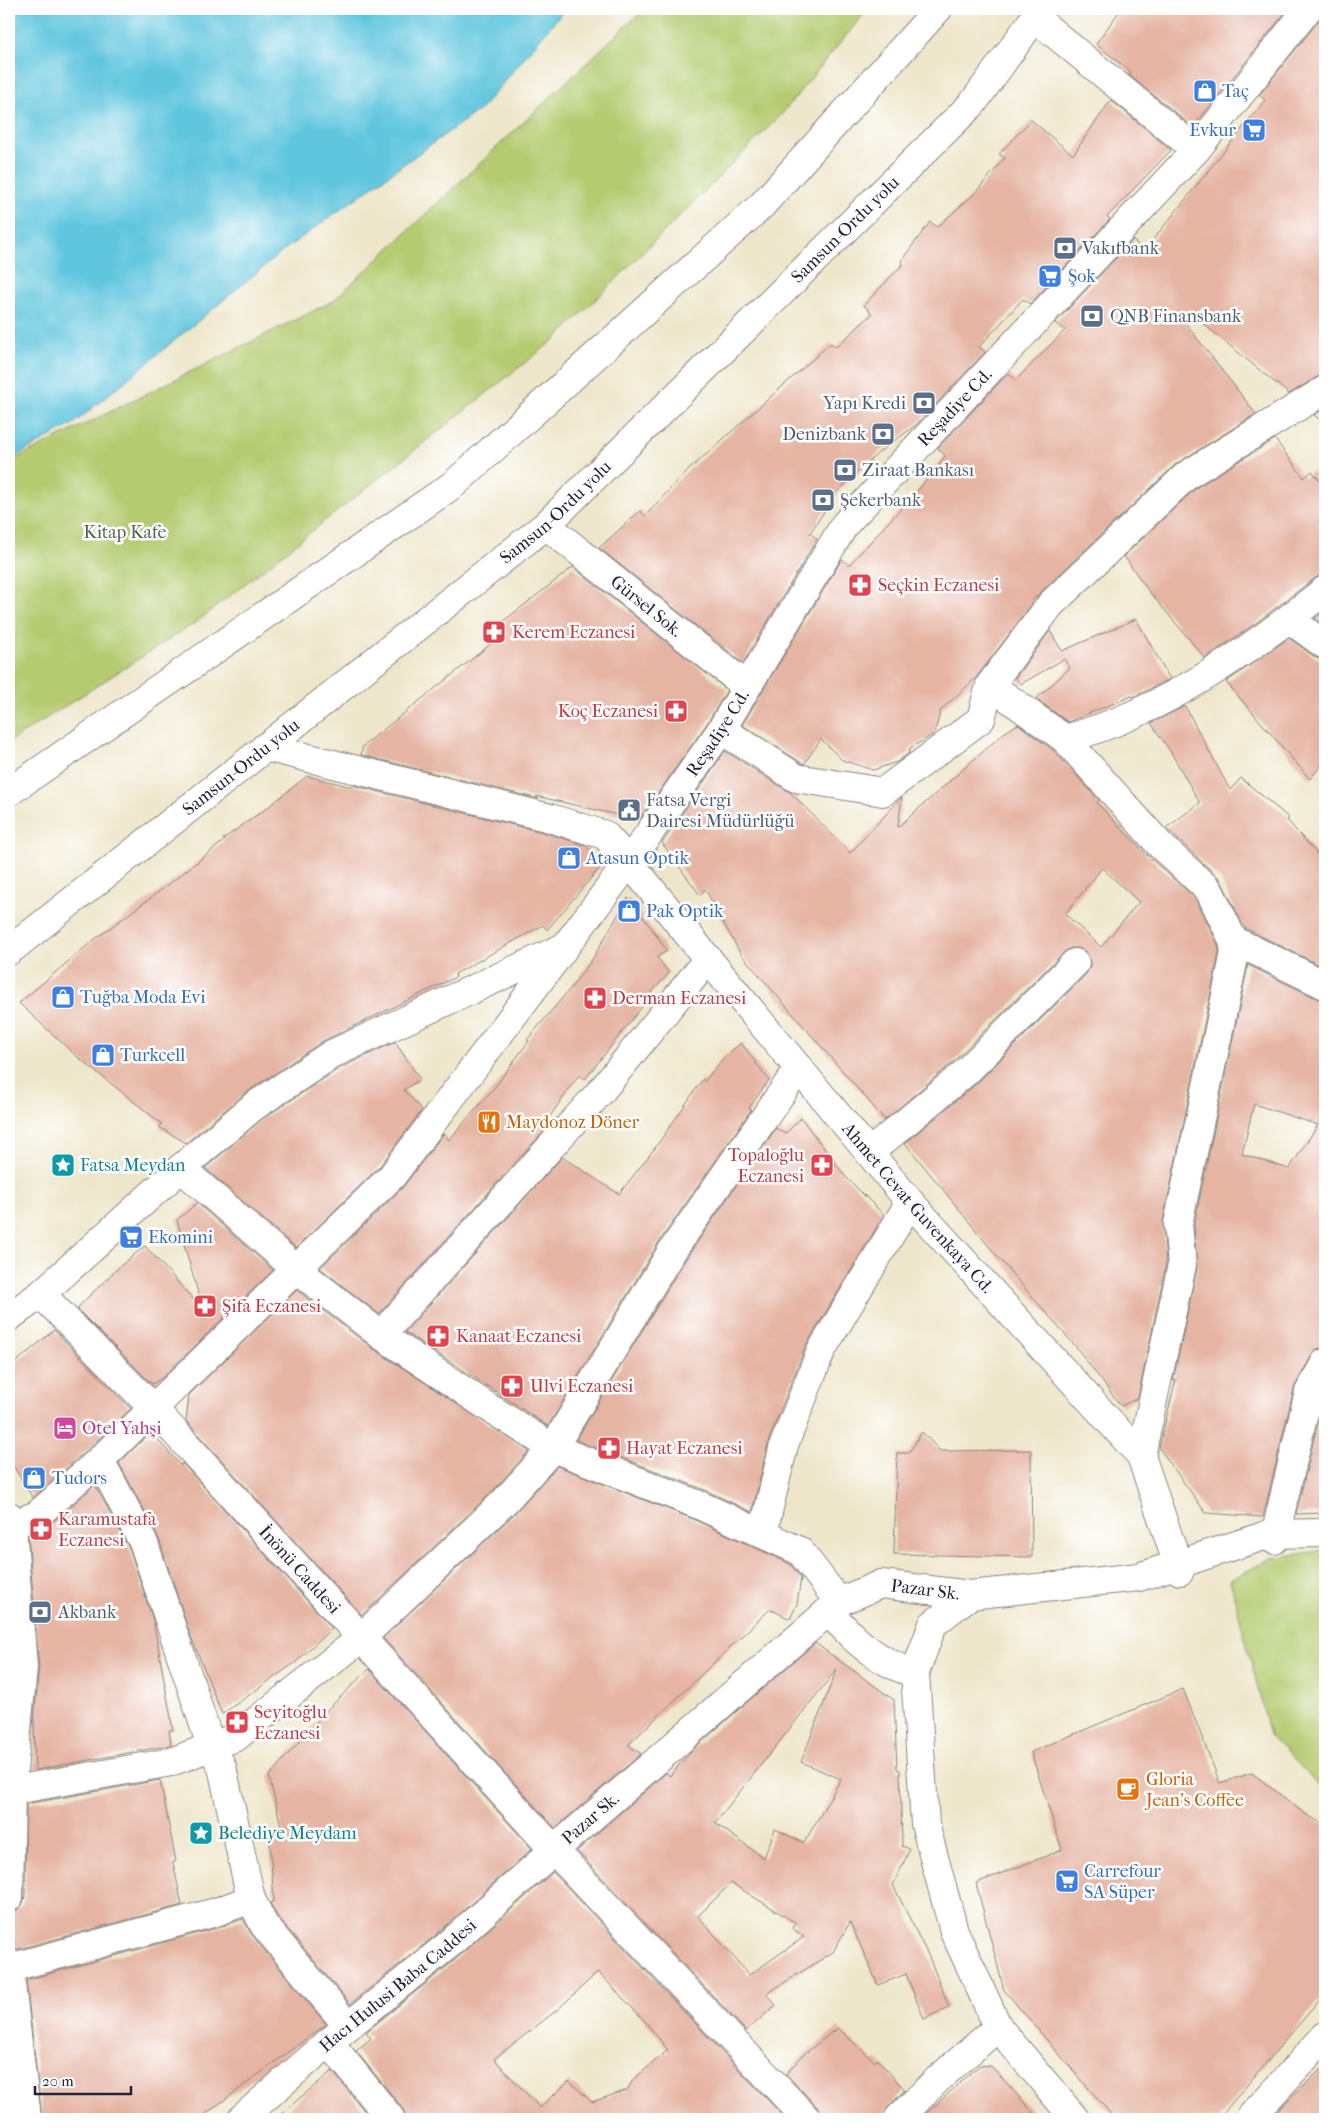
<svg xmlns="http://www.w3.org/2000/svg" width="1334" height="2128" viewBox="0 0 1334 2128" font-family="'IM FELL French Canon',serif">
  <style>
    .green { fill: #b4cb70; stroke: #6b7656 }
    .water { fill: #60c6de; stroke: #41748c }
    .building { fill: #e5b4a2; fill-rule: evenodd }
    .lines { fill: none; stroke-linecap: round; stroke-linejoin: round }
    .minor-casing { stroke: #888482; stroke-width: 30 }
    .highway-casing { stroke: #888482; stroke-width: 30 }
    .minor { stroke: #fff; stroke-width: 28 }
    .highway { stroke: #fff; stroke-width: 28 }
    .labels { text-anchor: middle; stroke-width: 5; stroke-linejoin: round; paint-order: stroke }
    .shop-label { font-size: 18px; fill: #366cbe; stroke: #fff; text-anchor: start }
    .street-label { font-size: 18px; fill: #22223b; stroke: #fff }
    .service-label { font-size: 18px; fill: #4e5e75; stroke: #fff; text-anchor: start }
    .park-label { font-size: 18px; fill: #555d4e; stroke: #fff }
    .health-label { font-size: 18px; fill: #be3a42; stroke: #fff; text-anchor: start }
    .food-label { font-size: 18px; fill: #c56008; stroke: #fff; text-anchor: start }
    .culture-label { font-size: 18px; fill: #0d838f; stroke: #fff; text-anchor: start }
    .hotel-label { font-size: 18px; fill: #b23c85; stroke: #fff; text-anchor: start }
  </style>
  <rect width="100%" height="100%" fill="#fff"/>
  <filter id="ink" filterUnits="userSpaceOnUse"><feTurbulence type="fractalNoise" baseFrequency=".02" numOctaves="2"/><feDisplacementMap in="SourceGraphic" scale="10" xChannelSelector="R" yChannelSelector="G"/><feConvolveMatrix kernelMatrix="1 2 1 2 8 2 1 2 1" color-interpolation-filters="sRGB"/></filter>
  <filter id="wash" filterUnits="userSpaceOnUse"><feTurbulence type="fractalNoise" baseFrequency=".0096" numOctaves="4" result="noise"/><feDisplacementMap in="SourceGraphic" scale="20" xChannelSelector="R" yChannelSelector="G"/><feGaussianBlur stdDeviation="1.12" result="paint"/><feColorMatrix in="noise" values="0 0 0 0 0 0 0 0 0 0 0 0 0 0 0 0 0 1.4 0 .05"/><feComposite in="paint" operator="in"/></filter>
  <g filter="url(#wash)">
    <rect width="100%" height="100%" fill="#eee6ca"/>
    <g class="green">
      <polygon points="644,9 868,9 780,116 559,336 198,621 9,742 9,462 333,301"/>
      <polygon points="1325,1550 1325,1792 1270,1735 1230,1580 1271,1558"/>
    </g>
    <polygon class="water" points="9,9 565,9 482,108 288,247 73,424 9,460"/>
    <g id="blocks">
      <g class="building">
        <polygon points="1121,9 1288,9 1193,127 1129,75 1131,72 1096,44"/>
        <polygon points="1323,9 1325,9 1325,374 1317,377 1289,394 1190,313 1183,320 1256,414 1176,464 1040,593 1031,602 1032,604 976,678 941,710 934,734 910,748 909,753 897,762 873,770 842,760 821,739 804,764 802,763 742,725 842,559 849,565 919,489 945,456 938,448 1008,373 1016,380 1065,330 1055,323 1133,240 1144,251 1265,100 1259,95 1320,19"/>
        <polygon points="1111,100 1171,150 1107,217 1110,219 1030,304 1023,299 979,347 985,352 916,425 879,452 837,492 810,533 817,539 743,663 599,548 640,511 645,516 683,475 831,343 836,347 872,314 864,305 903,264 901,261 930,222 937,227 974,194 1005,158 999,154 1031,120 1073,155"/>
        <polygon points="1325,408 1325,424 1314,415"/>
        <polygon points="1275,439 1304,478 1312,471 1325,487 1325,575 1315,578 1256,623 1205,658 1147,589 1124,556 1197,487"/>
        <polygon points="573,567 727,690 708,722 639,820 536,796 539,799 361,755 363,746 502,635 496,627"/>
        <polygon points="1325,610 1325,626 1315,618"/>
        <polygon points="1136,619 1170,679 1133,697 1132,696 1068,722 1036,699 1070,668 1064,659 1021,684 1015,678 1050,631 1062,651"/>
        <polygon points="1289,638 1316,658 1325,660 1325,761 1310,779 1226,682"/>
        <polygon points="1185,706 1230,790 1241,778 1289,818 1287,820 1318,855 1325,860 1325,968 1245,928 1220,879 1166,828 1200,803 1170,751 1151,723"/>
        <path d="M1018,724L1054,751L1099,800L1097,803L1150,858L1196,899L1218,945L1219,953L1163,1221L1166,1264L1138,1398L1121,1406L1076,1347L996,1255L905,1143L977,1083L1086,974L1090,967V959L1086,952L1079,948H1070L1064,952L955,1060L885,1120L740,953L705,889L700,895L662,843L725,751L791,793L850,853L902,797L898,827L1004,733ZM1102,868L1139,902L1101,947L1065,914Z"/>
        <polygon points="307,776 352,787 352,785 546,833 585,845 603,864 547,930 543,925 455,974 456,977 323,1041 244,1094 186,1143 159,1127 162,1124 75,1055 19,1003 95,939 164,888 225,840 223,839 267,808"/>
        <polygon points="628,898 650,926 667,951 657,957 669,973 643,1002 645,1003 585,1079 579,1075 541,1129 543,1132 379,1314 320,1268 403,1187 443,1134 449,1140 494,1088 529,1041 527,1040 573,985 593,958"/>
        <path d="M1248,965L1318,999L1325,1000V1347L1317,1349L1312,1355L1294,1388L1263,1517L1206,1513L1159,1448L1176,1379L1173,1381L1197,1268L1194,1225ZM1254,1104L1318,1125L1289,1169L1242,1154Z"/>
        <polygon points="395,1042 420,1079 404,1090 422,1110 380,1166 296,1248 205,1168 262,1119 340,1068"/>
        <polygon points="741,1043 769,1080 749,1108 751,1110 659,1242 548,1426 405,1332 562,1157 619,1194 655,1148 703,1079 705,1081 723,1058"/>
        <polygon points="801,1118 846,1177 884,1215 806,1345 769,1439 752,1512 705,1490 576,1440 685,1260 776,1128 785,1134"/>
        <polygon points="197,1203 273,1270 162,1378 152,1384 78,1310 79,1306 120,1266 145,1246 203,1310 177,1220"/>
        <polygon points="297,1290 372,1348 529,1451 492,1492 362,1615 186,1421 189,1395"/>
        <polygon points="54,1330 131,1409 89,1448 33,1498 9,1459 9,1368"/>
        <polygon points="1325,1395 1325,1513 1296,1514 1324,1398"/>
        <polygon points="151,1432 181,1466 182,1463 332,1628 296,1662 222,1714 189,1631 159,1539 119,1463"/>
        <polygon points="922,1432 940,1451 1031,1450 1032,1557 894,1554 897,1453 909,1453"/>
        <polygon points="557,1466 693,1519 790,1564 801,1578 797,1604 790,1619 770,1609 628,1745 641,1754 555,1828 383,1638 514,1514"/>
        <polygon points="95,1485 130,1550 154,1624 173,1730 169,1730 171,1745 35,1770 34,1719 39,1667 28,1535 47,1527"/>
        <path d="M815,1643L894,1700L897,1769L900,1770L902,1846L910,1849L893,1885L929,1957L949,2007L924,2019L906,1974L878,1985L850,1922L833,1952L766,1994L776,2005L746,2031L577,1851L666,1773L670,1776L691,1751ZM837,1669L801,1762L841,1779L804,1843L775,1829L764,1858L715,1823ZM731,1883L796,1923L792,1928L804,1937L749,1975L698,1916Z"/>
        <polygon points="369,1669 532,1849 437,1934 350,2004 277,1916 270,1903 274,1901 269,1832 283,1834 269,1776 328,1709"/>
        <polygon points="1183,1689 1220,1783 1252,1773 1305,1814 1325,1825 1325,1994 1218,2119 1115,2119 1004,1990 976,1883 1062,1850 1031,1752"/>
        <polygon points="160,1780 176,1861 173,1862 182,1905 15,1950 11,1912 17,1910 22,1905 25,1897 26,1804"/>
        <path d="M553,1872L722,2052L786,2119H406L403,2109L356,2051L371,2038L366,2032L457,1958ZM598,1972L643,2019L668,2050L633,2080L627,2090L592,2102L569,2081L540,2108L494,2059L557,2010Z"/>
        <polygon points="243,1919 252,1935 326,2024 199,2119 42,2119 26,1980 220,1927"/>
        <polygon points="838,2028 875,2062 877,2059 905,2090 887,2108 883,2119 822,2119 818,2108 786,2074 804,2054"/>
        <polygon points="980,2065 991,2066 1039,2119 920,2119"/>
        <polygon points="1325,2066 1325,2119 1270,2119 1290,2098"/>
        <polygon points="332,2071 371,2119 275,2119"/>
      </g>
    </g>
  </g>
  <g filter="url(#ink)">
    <use href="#blocks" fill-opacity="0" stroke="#888482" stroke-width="1"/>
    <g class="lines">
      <g class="minor-casing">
        <g id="minor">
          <polyline points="1034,17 1196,150"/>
          <path id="s1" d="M546,525L746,686"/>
          <polyline points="1289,619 1325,645"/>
          <polyline points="990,685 1065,739 1161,846 1209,890 1233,940 1235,953 1178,1224 1182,1265 1141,1456"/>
          <polyline points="721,730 757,752 796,778 883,792 981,719 990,685 1051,604 1187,475 1325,390"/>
          <path d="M1065,739C1162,713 1248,652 1325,590"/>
          <path id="s2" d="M265,747L550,818L605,835L629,862L708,959L910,1202L1141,1456L1180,1571"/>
          <polyline points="1233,940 1325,985"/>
          <polyline points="870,1152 966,1072 1075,963"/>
          <polyline points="181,1168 296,1269 381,1335 488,1407 553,1448 699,1505 800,1551 839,1602"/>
          <path id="s3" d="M41,1294L154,1409L554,1850L807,2119"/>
          <polyline points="9,1317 41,1294 181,1168 253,1107 332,1054 560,949"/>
          <polyline points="381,1335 602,1090 708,959"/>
          <polyline points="9,1516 12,1525 23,1668 11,1791 9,1897"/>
          <path id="s4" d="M9,1526L37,1515L100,1460L392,1176L629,862L721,730L845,524L1196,150L1308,9"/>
          <polyline points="763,1533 784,1445 821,1351 910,1202"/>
          <polyline points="1274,1540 1309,1392 1325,1363"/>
          <polyline points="970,1595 933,1624 915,1673 925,1824 954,1931 998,2027 1075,2119"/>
          <path d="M826,1613C838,1620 845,1629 855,1639C873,1655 892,1667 915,1673"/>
          <polyline points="9,1791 171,1762 236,1737 360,1639 503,1503 553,1448 672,1251 799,1068"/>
          <polyline points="251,1899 264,1925 348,2026"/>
          <polyline points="9,1967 27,2119"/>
          <polyline points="9,1968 216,1912 251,1899 222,1767 211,1746 144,1544 100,1460"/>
          <polyline points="329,2042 391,2119"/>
          <path id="s5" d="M241,2119L329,2042L447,1946L554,1850L839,1602L881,1584L970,1595L1139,1577L1270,1534L1325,1533"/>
          <polyline points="898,2119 937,2080 998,2027"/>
          <polyline points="1249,2119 1325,2036"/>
        </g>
      </g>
      <g class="highway-casing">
        <g id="highway">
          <polyline points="9,792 454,484 762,205 938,9"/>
          <path id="s6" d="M9,951L546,525L973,103L1041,9"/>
        </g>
      </g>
      <use href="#minor" class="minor"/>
      <use href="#highway" class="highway"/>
    </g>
  </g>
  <defs>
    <g id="shop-square" transform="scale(1.25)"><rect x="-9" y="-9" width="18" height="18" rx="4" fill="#3f7fe0" stroke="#fff"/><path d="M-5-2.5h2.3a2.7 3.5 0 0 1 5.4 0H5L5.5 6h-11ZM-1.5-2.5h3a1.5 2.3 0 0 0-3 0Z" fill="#fff"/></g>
    <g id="supermarket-square" transform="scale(1.25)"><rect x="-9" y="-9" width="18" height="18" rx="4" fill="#3f7fe0" stroke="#fff"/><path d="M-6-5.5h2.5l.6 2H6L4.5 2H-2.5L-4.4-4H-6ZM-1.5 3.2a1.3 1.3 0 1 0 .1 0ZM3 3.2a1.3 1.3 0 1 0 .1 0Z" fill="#fff"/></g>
    <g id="bank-square" transform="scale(1.25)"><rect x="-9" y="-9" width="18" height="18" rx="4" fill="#5c6f8a" stroke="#fff"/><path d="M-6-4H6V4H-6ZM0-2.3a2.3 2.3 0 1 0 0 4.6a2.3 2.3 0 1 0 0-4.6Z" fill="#fff"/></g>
    <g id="pharmacy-square" transform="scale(1.25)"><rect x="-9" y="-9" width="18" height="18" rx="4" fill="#e0444e" stroke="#fff"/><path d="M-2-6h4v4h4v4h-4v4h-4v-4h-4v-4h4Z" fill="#fff"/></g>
    <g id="civic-square" transform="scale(1.25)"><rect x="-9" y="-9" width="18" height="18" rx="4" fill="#5c6f8a" stroke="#fff"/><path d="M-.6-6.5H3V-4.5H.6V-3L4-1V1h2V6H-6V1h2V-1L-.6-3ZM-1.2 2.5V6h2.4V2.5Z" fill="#fff"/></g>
    <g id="restaurant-square" transform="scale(1.25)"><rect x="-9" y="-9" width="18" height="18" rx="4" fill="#e8710a" stroke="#fff"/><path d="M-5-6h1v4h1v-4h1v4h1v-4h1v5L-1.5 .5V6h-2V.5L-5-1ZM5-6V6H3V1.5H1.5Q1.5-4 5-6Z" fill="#fff"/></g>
    <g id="sight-square" transform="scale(1.25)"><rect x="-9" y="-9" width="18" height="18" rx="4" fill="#0f9aa8" stroke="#fff"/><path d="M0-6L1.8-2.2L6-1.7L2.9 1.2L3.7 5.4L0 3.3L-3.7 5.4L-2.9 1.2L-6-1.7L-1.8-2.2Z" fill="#fff"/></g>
    <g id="hotel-square" transform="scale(1.25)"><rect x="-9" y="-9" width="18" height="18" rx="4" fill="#d1479c" stroke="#fff"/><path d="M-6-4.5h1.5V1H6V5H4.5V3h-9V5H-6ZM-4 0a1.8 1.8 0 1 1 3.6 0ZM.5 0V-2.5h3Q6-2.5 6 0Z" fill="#fff"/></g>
    <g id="cafe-square" transform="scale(1.25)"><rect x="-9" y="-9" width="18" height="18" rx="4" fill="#e8710a" stroke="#fff"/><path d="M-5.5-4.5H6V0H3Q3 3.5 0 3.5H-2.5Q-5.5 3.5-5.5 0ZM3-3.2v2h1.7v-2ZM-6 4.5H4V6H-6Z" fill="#fff"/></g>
  </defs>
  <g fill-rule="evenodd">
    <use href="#shop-square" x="1205" y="91"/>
    <use href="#supermarket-square" x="1254" y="130"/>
    <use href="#bank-square" x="1065" y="248"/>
    <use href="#supermarket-square" x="1050" y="276"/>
    <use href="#bank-square" x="1092" y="316"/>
    <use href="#bank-square" x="924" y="403"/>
    <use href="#bank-square" x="883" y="434"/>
    <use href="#bank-square" x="845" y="470"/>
    <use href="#bank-square" x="823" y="500"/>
    <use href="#pharmacy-square" x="860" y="585"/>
    <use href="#pharmacy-square" x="494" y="632"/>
    <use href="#pharmacy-square" x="676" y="711"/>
    <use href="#civic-square" x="629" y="810"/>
    <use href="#shop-square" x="569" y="858"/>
    <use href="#shop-square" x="629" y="911"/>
    <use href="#shop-square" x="63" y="997"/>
    <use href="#pharmacy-square" x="595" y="998"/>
    <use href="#shop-square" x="103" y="1055"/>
    <use href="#restaurant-square" x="489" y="1122"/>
    <use href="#sight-square" x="63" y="1165"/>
    <use href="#pharmacy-square" x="822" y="1165"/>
    <use href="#supermarket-square" x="131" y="1237"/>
    <use href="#pharmacy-square" x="205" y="1306"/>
    <use href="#pharmacy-square" x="438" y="1336"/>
    <use href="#pharmacy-square" x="512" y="1386"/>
    <use href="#hotel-square" x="65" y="1428"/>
    <use href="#pharmacy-square" x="609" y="1448"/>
    <use href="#shop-square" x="34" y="1478"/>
    <use href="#pharmacy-square" x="41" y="1529"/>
    <use href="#bank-square" x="40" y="1612"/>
    <use href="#pharmacy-square" x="237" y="1722"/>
    <use href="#cafe-square" x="1128" y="1789"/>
    <use href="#sight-square" x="201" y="1833"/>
    <use href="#supermarket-square" x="1067" y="1881"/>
  </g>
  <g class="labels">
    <g class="shop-label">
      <text x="1222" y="97">Taç</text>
      <text x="1236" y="136" text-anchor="end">Evkur</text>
      <text x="1068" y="282">Şok</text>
      <text x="586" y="864">Atasun Optik</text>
      <text x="646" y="917">Pak Optik</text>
      <text x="80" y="1003">Tuğba Moda Evi</text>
      <text x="120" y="1061">Turkcell</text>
      <text x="148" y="1243">Ekomini</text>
      <text x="52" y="1484">Tudors</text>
      <text x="1084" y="1877">Carrefour<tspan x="1084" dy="21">SA Süper</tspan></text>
    </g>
    <g class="street-label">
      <text dy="6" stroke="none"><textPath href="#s6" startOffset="1106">Samsun-Ordu yolu</textPath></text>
      <text dy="6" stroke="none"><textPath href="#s4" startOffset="1476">Reşadiye Cd.</textPath></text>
      <text dy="6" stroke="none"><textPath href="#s6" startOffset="701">Samsun-Ordu yolu</textPath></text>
      <text dy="6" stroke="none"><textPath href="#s1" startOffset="129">Gürsel Sok.</textPath></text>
      <text dy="6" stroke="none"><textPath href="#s4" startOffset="1071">Reşadiye Cd.</textPath></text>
      <text dy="6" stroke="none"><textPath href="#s6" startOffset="296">Samsun-Ordu yolu</textPath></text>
      <text dy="6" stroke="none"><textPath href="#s2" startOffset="838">Ahmet Cevat Guvenkaya Cd.</textPath></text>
      <text dy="6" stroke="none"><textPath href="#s3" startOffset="378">İnönü Caddesi</textPath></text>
      <text dy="6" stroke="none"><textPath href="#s5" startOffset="881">Pazar Sk.</textPath></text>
      <text dy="6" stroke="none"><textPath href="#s5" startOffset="461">Pazar Sk.</textPath></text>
      <text dy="6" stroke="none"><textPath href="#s5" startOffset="206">Hacı Hulusi Baba Caddesi</textPath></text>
    </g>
    <g class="service-label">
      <text x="1082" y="254">Vakıfbank</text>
      <text x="1110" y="322">QNB Finansbank</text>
      <text x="906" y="409" text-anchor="end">Yapı Kredi</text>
      <text x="866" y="440" text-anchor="end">Denizbank</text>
      <text x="862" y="476">Ziraat Bankası</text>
      <text x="840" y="506">Şekerbank</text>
      <text x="646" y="806">Fatsa Vergi<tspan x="646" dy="21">Dairesi Müdürlüğü</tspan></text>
      <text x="58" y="1618">Akbank</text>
    </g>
    <g class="park-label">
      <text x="125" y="538">Kitap Kafe</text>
    </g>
    <g class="health-label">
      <text x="878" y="591">Seçkin Eczanesi</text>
      <text x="512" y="638">Kerem Eczanesi</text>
      <text x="658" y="717" text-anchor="end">Koç Eczanesi</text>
      <text x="612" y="1004">Derman Eczanesi</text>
      <text x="804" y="1161" text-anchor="end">Topaloğlu<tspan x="804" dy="21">Eczanesi</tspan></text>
      <text x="222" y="1312">Şifa Eczanesi</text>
      <text x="456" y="1342">Kanaat Eczanesi</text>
      <text x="530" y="1392">Ulvi Eczanesi</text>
      <text x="626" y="1454">Hayat Eczanesi</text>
      <text x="58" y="1525">Karamustafa<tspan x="58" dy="21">Eczanesi</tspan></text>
      <text x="254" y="1718">Seyitoğlu<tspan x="254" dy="21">Eczanesi</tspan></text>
    </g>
    <g class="food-label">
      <text x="506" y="1128">Maydonoz Döner</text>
      <text x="1146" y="1785">Gloria<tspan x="1146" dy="21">Jean's Coffee</tspan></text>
    </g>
    <g class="culture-label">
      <text x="80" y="1171">Fatsa Meydan</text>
      <text x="218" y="1839">Belediye Meydanı</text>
    </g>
    <g class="hotel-label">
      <text x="82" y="1434">Otel Yahşi</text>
    </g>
  </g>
  <rect width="1334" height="2128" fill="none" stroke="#fff" stroke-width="30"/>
  <path d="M35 2086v8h96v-8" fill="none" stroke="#22223b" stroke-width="2.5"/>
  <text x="42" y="2086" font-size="15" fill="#22223b" stroke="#ffffff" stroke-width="4" paint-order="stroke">20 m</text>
</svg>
